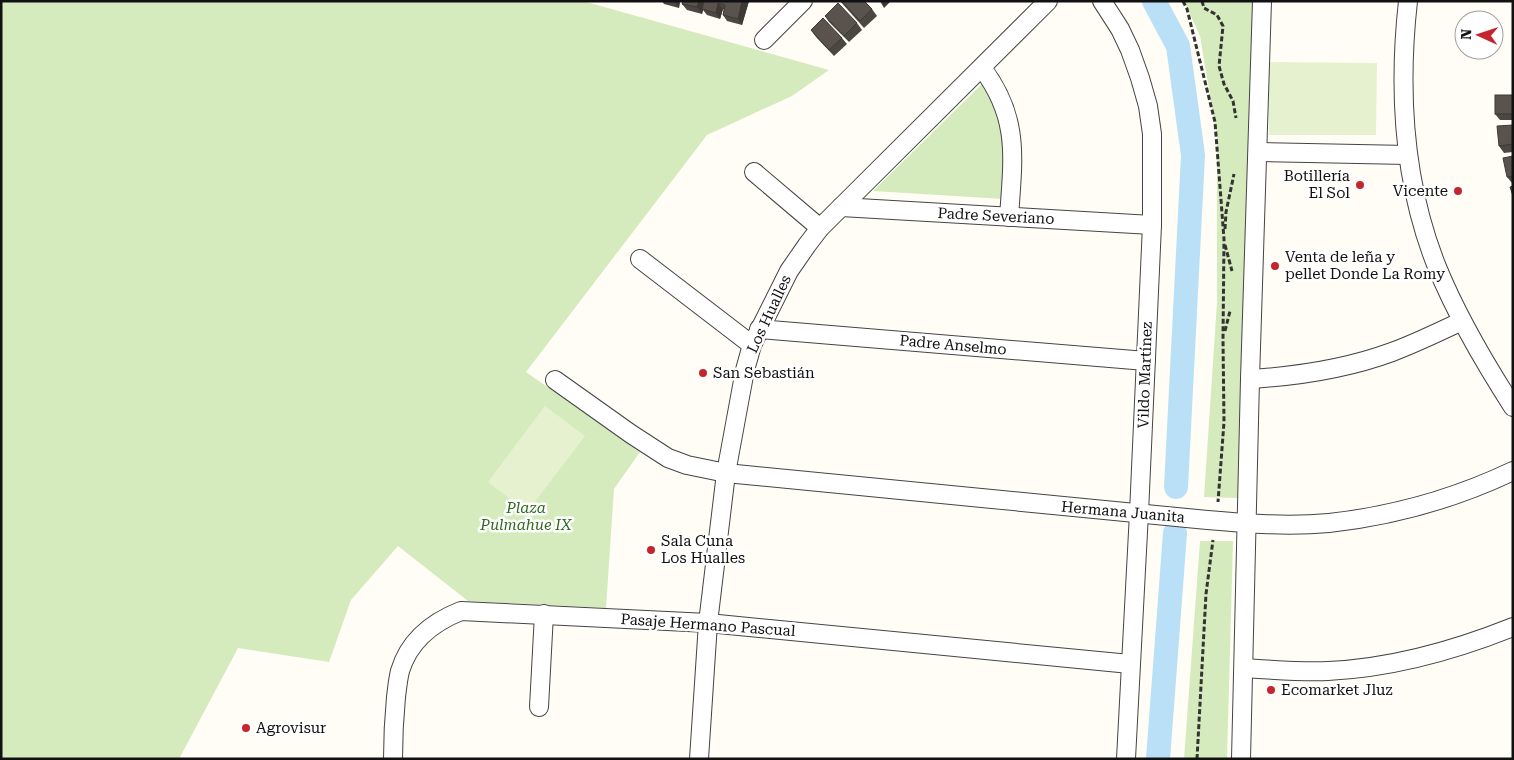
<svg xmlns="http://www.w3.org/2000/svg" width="1514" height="760" viewBox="0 0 1514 760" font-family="'Roboto Serif',serif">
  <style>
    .green { fill: #d5ebbd }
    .pitch { fill: #e6f2cf }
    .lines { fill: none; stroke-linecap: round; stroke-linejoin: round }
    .canal { stroke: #b9e0f7; stroke-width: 24 }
    .minor-casing { stroke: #444; stroke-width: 20 }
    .path { stroke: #333; stroke-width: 3; stroke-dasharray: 5 2.5; stroke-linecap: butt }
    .minor { stroke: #fff; stroke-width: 18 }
    .wall { fill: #4d4742 }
    .shaded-wall { fill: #3f3936 }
    .building { fill: #5a524d; stroke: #3f3936 }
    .poi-dot { fill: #c4262e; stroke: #fff; stroke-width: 2 }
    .labels { text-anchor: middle; stroke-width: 5; stroke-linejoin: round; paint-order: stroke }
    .poi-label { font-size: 15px; fill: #111; stroke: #fff; text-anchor: start }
    .street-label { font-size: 15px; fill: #111; stroke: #fff }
    .park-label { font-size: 15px; font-style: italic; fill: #2f6b1f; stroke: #fff }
  </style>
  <rect width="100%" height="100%" fill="#fffdf5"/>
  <g class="green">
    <polygon points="1,1 583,1 829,70 792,96 707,135 526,372 640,452 614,489 606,608 468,601 398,546 351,600 329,662 238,648 179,759 1,759"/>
    <polygon points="1184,1 1255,1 1238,498 1204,497 1217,302 1217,137 1200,36"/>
    <polygon points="983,83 992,95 1004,129 1003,199 873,191"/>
    <polygon points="1200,541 1233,541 1227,759 1184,759"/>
  </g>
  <g class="pitch">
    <polygon points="1269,62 1377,63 1376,135 1269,135"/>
    <polygon points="545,406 585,436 527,512 488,482"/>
  </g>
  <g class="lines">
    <g class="canal">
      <polyline points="1154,1 1178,46 1193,155 1176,487"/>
      <polyline points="1158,759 1175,533"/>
    </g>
    <g class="minor-casing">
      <g id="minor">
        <polyline points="1102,1 1120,29 1130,50 1140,78 1148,106 1152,134 1152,225 1139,513 1126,759"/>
        <path d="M1408,1C1398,91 1403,182 1437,267C1457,316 1484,362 1513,407"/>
        <polyline points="764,40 803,1"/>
        <path d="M982,68C1020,118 1013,158 1009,217"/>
        <polyline points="1258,152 1408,155"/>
        <polyline points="754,172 820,228"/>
        <polyline points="841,207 1152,225"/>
        <polyline points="640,259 752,345"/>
        <polyline points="759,329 1146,361"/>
        <path d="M1250,379C1299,376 1346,369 1392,352C1416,343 1439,332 1462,321"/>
        <path d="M555,380L631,434L668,458L687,465L726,473C835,484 944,495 1053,505C1101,510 1149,514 1197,519C1240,523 1284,527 1329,523C1393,516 1454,499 1513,471"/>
        <path d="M1244,668C1272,670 1300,672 1328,671C1392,668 1453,651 1513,627"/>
        <polyline points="539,707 544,614"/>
        <path d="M393,759C393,738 394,718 396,697C397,689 398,679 400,671C409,641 433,622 461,611L708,623L1130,664"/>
        <polyline points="699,759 708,623 726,473 745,370 752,345 789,271 807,245 820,228 1048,1"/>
        <polyline points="1241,759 1250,379 1262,1"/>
      </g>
    </g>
    <g class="path">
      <polyline points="1183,1 1187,9 1215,122 1224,239 1223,339 1224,422 1218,502"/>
      <polyline points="1202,1 1204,8 1217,15 1223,26 1219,66 1224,84 1233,101 1236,118"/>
      <polyline points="1225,229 1226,212 1234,174"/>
      <polyline points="1225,245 1232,271"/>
      <polyline points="1225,331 1230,311"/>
      <polyline points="1197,759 1206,594 1213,540"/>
    </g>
    <use href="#minor" class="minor"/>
  </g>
  <g class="wall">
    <polygon points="662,1 680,1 679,8 664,4"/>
    <polygon points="683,1 749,1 742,25 727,21 723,15 724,10 723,9 720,19 707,15 703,10 702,14 687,10 682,4"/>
    <polygon points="840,1 864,1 872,9 877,16 864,28"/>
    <polygon points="825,16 857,23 862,30 849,42 829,22"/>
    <polygon points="811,30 842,38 847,44 834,56 816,37"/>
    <polygon points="1513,95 1513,120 1500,120 1495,114"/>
    <polygon points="1513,125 1513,152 1504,153 1499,146"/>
    <polygon points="1513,156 1513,183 1512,183 1507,177"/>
  </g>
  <g class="shaded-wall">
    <polygon points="674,1 680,1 679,8"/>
    <polygon points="699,1 702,1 704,5 702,9 703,10 702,14 697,7"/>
    <polygon points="742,1 749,1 742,25 738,19"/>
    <polygon points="880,1 891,1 884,8"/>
    <polygon points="718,3 723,9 720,19 716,13"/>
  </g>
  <g class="building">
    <polygon points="683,1 699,1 697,7 682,4"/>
    <polygon points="704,1 742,1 738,19 723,15 725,5 718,3 716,13 702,9"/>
    <polygon points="841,1 864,1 872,9 860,21"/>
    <polygon points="838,3 857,23 844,36 825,16"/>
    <polygon points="823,18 842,38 829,50 811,30"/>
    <rect x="1495" y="95" width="18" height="19"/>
    <polygon points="1513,125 1513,144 1499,146 1497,126"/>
    <polygon points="1513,156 1513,176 1507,177 1503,158"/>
    <polygon points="1513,186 1513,196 1510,187"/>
  </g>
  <g class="poi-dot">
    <circle cx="1360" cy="185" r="5"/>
    <circle cx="1458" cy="191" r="5"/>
    <circle cx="1275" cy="266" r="5"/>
    <circle cx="703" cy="373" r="5"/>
    <circle cx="651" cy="550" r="5"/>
    <circle cx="1271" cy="690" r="5"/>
    <circle cx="246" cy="728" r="5"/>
  </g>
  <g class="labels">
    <g class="poi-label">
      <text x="1350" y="181" text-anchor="end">Botillería<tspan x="1350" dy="17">El Sol</tspan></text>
      <text x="1448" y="196" text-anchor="end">Vicente</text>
      <text x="1285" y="262">Venta de leña y<tspan x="1285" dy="17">pellet Donde La Romy</tspan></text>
      <text x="713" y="378">San Sebastián</text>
      <text x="661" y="546">Sala Cuna<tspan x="661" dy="17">Los Hualles</tspan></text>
      <text x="1281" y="695">Ecomarket Jluz</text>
      <text x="256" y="733">Agrovisur</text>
    </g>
    <g class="street-label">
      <text transform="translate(996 216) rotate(3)" y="5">Padre Severiano</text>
      <text transform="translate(769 314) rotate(-65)" y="5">Los Hualles</text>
      <text transform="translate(953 345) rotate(5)" y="5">Padre Anselmo</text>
      <text transform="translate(1145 375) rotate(-88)" y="5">Vildo Martínez</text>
      <text transform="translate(1123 512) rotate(5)" y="5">Hermana Juanita</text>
      <text transform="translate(708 625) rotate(4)" y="5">Pasaje Hermano Pascual</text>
    </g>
    <g class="park-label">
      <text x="526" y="513">Plaza<tspan x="526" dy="17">Pulmahue IX</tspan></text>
    </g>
  </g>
  <rect width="1514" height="760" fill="none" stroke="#111111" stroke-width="5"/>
  <g transform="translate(1479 35) rotate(273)"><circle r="24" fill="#ffffff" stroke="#a0a0a0"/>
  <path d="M0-4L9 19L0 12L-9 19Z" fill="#c4262e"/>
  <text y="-8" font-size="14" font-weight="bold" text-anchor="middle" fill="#111111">N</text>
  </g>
</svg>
